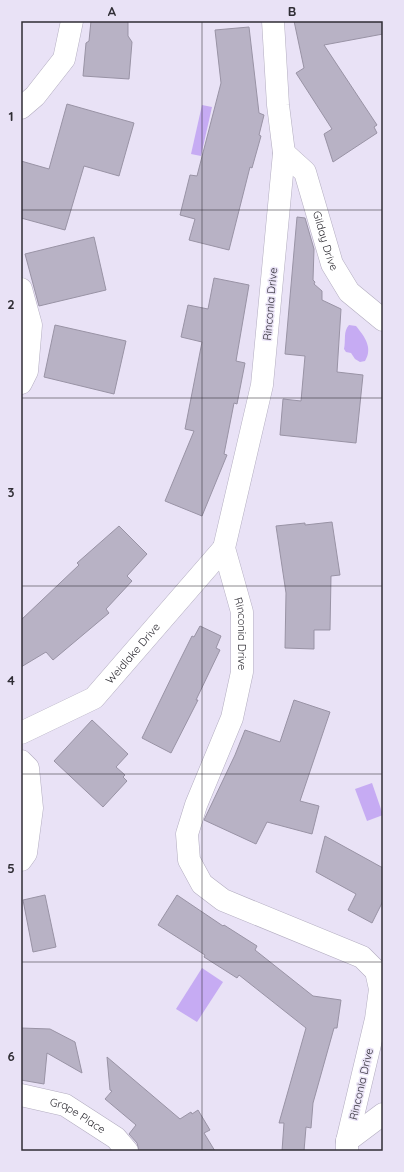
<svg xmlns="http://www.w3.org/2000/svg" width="404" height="1172" viewBox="0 0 404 1172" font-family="Quicksand,sans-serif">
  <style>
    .water { fill: #c6abf3 }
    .building { fill: #b8b2c5; stroke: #9993a5 }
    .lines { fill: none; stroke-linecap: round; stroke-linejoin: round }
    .street-casing { stroke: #b3adc0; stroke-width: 23 }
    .street { stroke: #fff; stroke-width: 22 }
    .grid { fill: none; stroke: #2f2d34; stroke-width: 1; stroke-opacity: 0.55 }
    .labels { text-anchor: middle; stroke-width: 3; stroke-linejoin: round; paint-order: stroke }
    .street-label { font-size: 11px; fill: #2f2d34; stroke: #e9e2f6 }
    .neatline { fill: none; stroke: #2f2d34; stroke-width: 1.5 }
    .grid-label { font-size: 13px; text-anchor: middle; font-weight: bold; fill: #2f2d34 }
  </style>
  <rect width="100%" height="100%" fill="#e9e2f6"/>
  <g class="water">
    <polygon points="202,105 212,107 201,156 191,154"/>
    <path d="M349,325L356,326C365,337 373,348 365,361L360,362L355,359L351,353L346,352L344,349C346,341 343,331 349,325Z"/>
    <polygon points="372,783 383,815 367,821 355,789"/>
    <polygon points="202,968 223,982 197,1022 176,1009"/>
  </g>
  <g class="building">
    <polygon points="91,21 128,21 128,36 132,42 129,79 83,76 86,43 89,41"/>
    <polygon points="294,21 383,21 383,34 324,45 377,125 374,127 377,133 333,162 324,134 332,129 296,73 304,68"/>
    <polygon points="249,27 259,113 264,115 259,135 261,136 252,168 250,167 229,250 189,240 195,219 180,215 190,175 197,176 221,83 215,30"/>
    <polygon points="67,104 134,123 119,176 84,166 65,230 21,218 21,161 49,169"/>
    <polygon points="297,217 305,218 314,249 313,280 315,282 314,284 322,291 322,300 341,309 337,372 363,375 356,443 280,435 283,399 301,401 305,356 285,354"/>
    <polygon points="94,237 106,290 39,306 25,254"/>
    <polygon points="214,278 249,285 236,361 245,363 237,404 234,403 224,454 227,455 202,516 165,501 194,431 185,429 202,342 181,337 188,305 208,309"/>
    <polygon points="55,325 126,341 114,394 44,377"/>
    <polygon points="332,522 340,575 331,576 330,630 314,630 314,649 285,648 286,593 276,526 305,523 305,525"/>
    <polygon points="119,526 147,554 127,576 132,581 106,609 109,613 53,660 46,652 21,667 21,620 79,565 77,563"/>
    <polygon points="200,626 221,636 216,648 220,650 196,700 198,700 171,753 142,738 177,666 192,636 194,637"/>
    <polygon points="294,700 330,712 300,801 319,806 312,834 267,822 256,844 204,820 235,755 245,730 280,742"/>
    <polygon points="92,720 128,754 116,767 125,775 123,777 127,781 103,807 54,761"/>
    <polygon points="325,836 383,868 383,901 372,923 348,910 356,894 316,872"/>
    <polygon points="45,895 56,947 33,952 23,900"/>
    <polygon points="177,895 223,926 224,925 257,946 255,950 313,996 341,1000 337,1028 334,1028 313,1103 311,1128 306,1127 304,1151 282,1151 284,1123 279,1123 306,1028 239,975 237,978 204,957 205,955 158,925"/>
    <polygon points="21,1028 50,1029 75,1042 82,1073 47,1053 44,1084 21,1080"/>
    <polygon points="107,1057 180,1119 191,1112 192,1114 198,1110 210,1130 204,1133 215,1151 139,1151 137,1143 129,1134 136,1125 105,1099 112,1091 110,1090"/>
  </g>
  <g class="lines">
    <g class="street-casing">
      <g id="street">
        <path id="s1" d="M273,21L278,105L284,153L262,385L224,548L242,612V672L232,718L196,805L187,834L189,860L202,884L223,900L362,957L376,971L380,989L376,1019L347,1141V1151"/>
        <polyline points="21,108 35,96 64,59 72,21"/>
        <path id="s2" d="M284,153L305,172L332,264L349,292L383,320"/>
        <polyline points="21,289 31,325 27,371 21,383"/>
        <path id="s3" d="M21,733L94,698L224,548"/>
        <polyline points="21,761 28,768 32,808 26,853 21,860"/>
        <path id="s4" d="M21,1095L65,1105L116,1138L127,1151"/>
        <polyline points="347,1141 383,1114"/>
      </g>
    </g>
    <use href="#street" class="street"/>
  </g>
  <path class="grid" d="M202,21V1151M21,210H383M21,398H383M21,586H383M21,774H383M21,962H383"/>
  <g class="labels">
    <g class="street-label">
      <text dy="4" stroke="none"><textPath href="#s2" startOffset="100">Gilday Drive</textPath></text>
      <text transform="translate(270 304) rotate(-85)" y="4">Rinconia Drive</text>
      <text dy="4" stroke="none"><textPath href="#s1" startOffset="621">Rinconia Drive</textPath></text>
      <text dy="4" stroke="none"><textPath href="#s3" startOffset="140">Weidlake Drive</textPath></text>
      <text transform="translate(361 1084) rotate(-77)" y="4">Rinconia Drive</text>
      <text dy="4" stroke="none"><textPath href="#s4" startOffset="61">Grape Place</textPath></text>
    </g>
  </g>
  <rect width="404" height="1172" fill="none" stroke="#e9e2f6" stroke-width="44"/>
  <rect x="22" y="22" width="360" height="1128" class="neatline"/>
  <g class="grid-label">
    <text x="112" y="16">A</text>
    <text x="292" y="16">B</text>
    <text x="11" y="121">1</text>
    <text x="11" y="309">2</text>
    <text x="11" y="497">3</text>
    <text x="11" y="685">4</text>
    <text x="11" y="873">5</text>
    <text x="11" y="1061">6</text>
  </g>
</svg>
